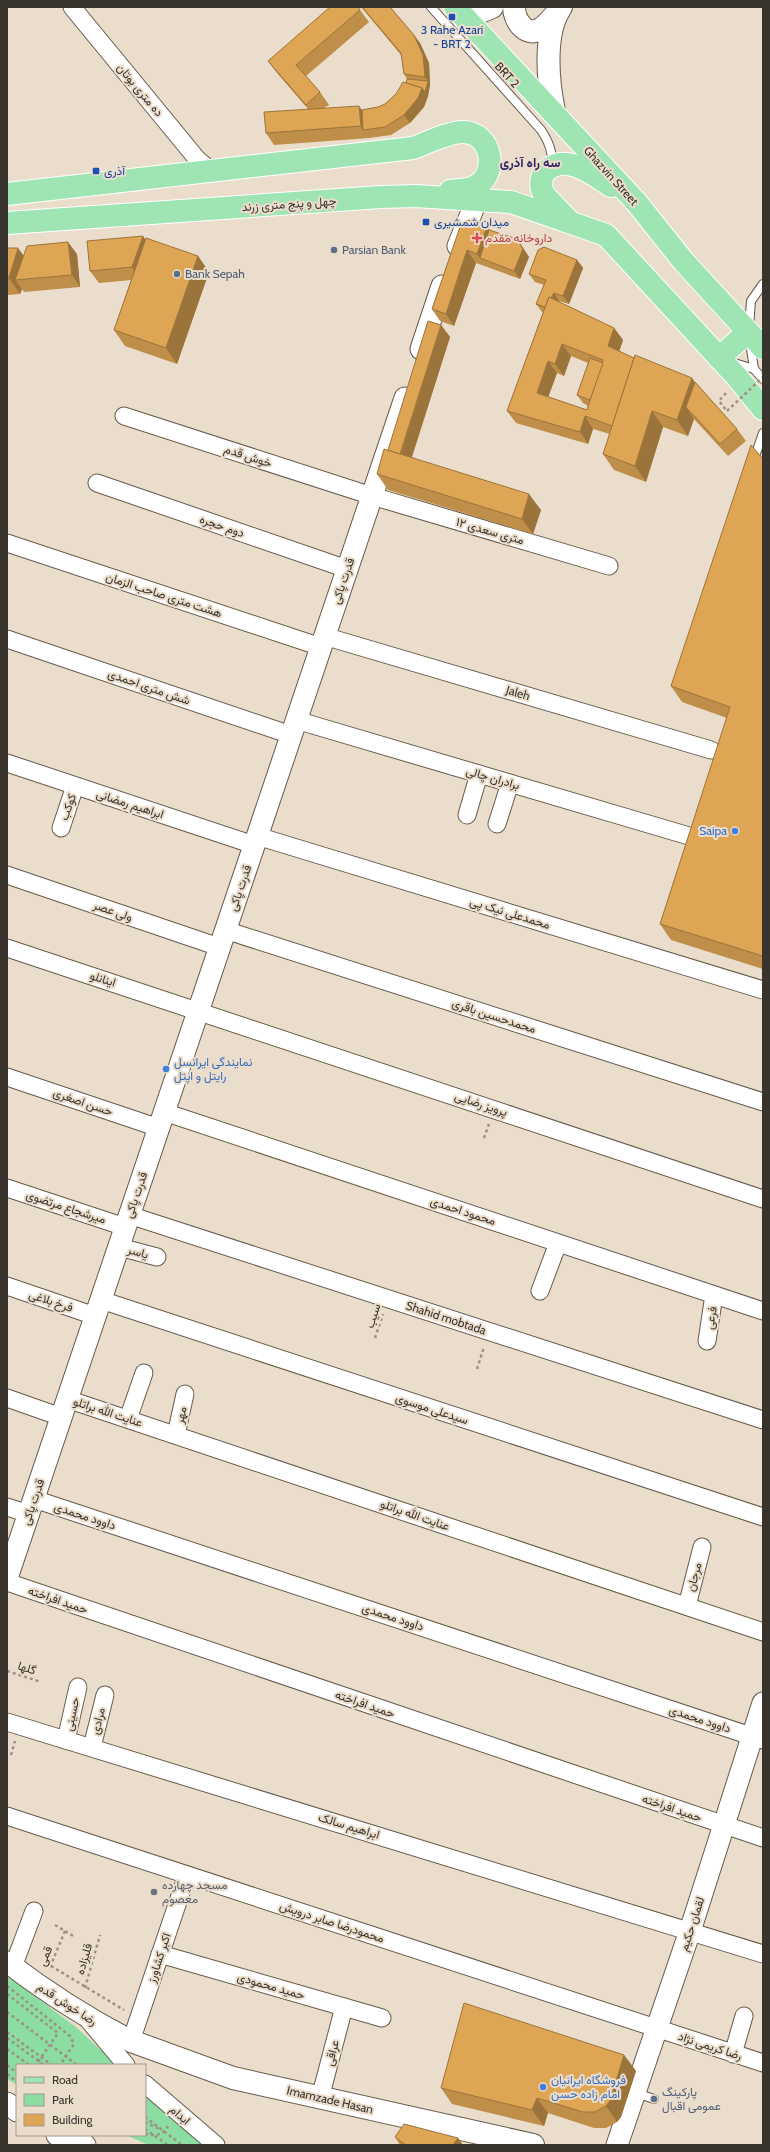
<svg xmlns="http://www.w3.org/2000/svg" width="770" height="2152" viewBox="0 0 770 2152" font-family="Cabin,Vazirmatn,sans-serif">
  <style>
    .green { fill: #8bdda2 }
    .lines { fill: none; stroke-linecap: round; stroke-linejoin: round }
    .service-casing { stroke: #665a4b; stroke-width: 10 }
    .minor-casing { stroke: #665a4b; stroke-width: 19 }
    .tertiary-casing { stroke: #665a4b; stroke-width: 23 }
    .secondary-casing { stroke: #665a4b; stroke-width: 24 }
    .primary-casing { stroke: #fff; stroke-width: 24 }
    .path { stroke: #9d9286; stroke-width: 2.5; stroke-dasharray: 3 3; stroke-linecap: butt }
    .service { stroke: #fff; stroke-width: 8 }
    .minor { stroke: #fff; stroke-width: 17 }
    .tertiary { stroke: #fff; stroke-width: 21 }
    .secondary { stroke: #fff; stroke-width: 22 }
    .primary { stroke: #9fe5b3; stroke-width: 22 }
    .path-bridge { stroke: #9d9286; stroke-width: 2.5; stroke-dasharray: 3 3; stroke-linecap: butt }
    .wall { fill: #bf8e49; fill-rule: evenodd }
    .shaded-wall { fill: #9b743c }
    .building { fill: #dea555; stroke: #9b743c; fill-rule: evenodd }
    .transit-dot { fill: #1a4fb4; stroke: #ebddcb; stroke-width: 1.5 }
    .health-dot { fill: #e0444e; stroke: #ebddcb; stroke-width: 1.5 }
    .service-dot { fill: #5c6f8a; stroke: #ebddcb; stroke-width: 1.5 }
    .shop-dot { fill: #3f7fe0; stroke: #ebddcb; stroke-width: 1.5 }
    .worship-dot { fill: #6b7280; stroke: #ebddcb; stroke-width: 1.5 }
    .labels { text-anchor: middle; stroke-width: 4; stroke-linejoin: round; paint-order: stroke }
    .transit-label { font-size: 12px; fill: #164399; stroke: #ebddcb; text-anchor: start }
    .street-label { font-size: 12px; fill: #39332d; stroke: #ebddcb }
    .health-label { font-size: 12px; fill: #be3a42; stroke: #ebddcb; text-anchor: start }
    .service-label { font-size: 12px; fill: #4e5e75; stroke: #ebddcb; text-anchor: start }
    .shop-label { font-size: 12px; fill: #366cbe; stroke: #ebddcb; text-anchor: start }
    .worship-label { font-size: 12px; fill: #5b616d; stroke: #ebddcb; text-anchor: start }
    .neighbourhood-label { font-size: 13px; font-weight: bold; fill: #302560; stroke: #ebddcb }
  </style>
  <rect width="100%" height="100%" fill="#ebddcb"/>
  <g class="green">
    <polygon points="7,1975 77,2028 117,2065 17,2065 17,2085 7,2079"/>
    <polygon points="145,2092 210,2145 149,2145 126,2135 145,2135"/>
  </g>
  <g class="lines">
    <g class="service-casing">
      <g id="service">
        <path d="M431,7L541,130C549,142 552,151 553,165"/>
        <polyline points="749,327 751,301 763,284"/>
        <polyline points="750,342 754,369"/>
        <polyline points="731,362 754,369 763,379"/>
        <polyline points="753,462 763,433"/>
        <polyline points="636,2093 654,2099"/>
      </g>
    </g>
    <g class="minor-casing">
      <g id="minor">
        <polyline points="72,7 197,159 211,171"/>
        <polyline points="124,416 372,496 609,566"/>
        <polyline points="97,483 347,569"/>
        <polyline points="7,543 321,647"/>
        <polyline points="324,636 711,750"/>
        <polyline points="7,639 291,735"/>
        <polyline points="296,720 689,836"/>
        <polyline points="7,763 254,845"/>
        <polyline points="467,815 479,774"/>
        <polyline points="497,824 510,783"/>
        <polyline points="61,828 75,786"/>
        <polyline points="257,836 763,990"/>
        <polyline points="7,875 219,947"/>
        <polyline points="225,930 763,1102"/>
        <polyline points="7,948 763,1199"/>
        <polyline points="7,1077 159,1128"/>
        <polyline points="164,1112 763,1311"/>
        <polyline points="7,1188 125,1227"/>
        <polyline points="129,1215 763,1420"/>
        <polyline points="119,1247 157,1257"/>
        <polyline points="7,1286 95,1316"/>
        <polyline points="540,1291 558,1243"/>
        <polyline points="101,1300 763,1517"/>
        <polyline points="707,1341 714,1295"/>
        <polyline points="7,1398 61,1417"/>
        <polyline points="67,1399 763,1632"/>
        <polyline points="128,1419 144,1373"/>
        <polyline points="176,1435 185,1394"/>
        <polyline points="34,1499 763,1740"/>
        <polyline points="7,1507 29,1514"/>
        <polyline points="7,1582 763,1838"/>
        <polyline points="687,1606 702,1547"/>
        <polyline points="7,1722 763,1954"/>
        <polyline points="66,1740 78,1687"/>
        <polyline points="92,1747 105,1695"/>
        <polyline points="7,1816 763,2063"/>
        <polyline points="160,1954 382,2018"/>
        <polyline points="13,1967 34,1911"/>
        <polyline points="89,2021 126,2065"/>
        <polyline points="131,2041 187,1875"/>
        <polyline points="733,2054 744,2016"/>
        <polyline points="145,2084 216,2145"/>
        <polyline points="320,2098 344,2007"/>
      </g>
    </g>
    <g class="tertiary-casing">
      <g id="tertiary">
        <polyline points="458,246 477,199"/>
        <polyline points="421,349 442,286"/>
        <polyline points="7,1578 405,398"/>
        <path d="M7,1962C46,1992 87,2018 131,2041"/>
        <polyline points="7,2103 17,2111"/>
        <polyline points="57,2135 85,2145"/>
        <polyline points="617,2145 690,1931 763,1703"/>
      </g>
    </g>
    <g class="secondary-casing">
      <g id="secondary">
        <path d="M514,7C514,21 527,39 542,28C548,24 553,17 558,12"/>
        <polyline points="466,18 492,7"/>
        <path d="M554,111C548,82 543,33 561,7"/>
        <polyline points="131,2041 233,2078 533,2145"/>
      </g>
    </g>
    <g class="primary-casing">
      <g id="primary">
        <polyline points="455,7 637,203 684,262 763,348"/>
        <path d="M7,194L413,148C426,143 449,132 463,132C492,132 500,175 474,187C467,190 457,190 450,191"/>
        <path d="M568,220C562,213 544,197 542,190C540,183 542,174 547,170C567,153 594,175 611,186"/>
        <polyline points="7,223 381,197 415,196 511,202 606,235 737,377 763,409"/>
        <polyline points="719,358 748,332"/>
      </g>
    </g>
    <g class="path">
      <polyline points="726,393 719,401 727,411"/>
      <polyline points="484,1138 489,1124"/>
      <polyline points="375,1338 383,1314"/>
      <polyline points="477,1369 484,1347"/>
      <polyline points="7,1671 41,1682"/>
      <polyline points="11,1755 15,1741"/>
      <polyline points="55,1925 75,1937"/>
      <polyline points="51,1966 124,2010"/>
      <polyline points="50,1967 65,1931"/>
      <polyline points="85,1988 100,1935"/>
      <polyline points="7,2012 77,2065"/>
      <polyline points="7,2032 52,2065"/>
      <polyline points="7,2038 44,2065"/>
      <polyline points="7,2049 29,2065"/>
      <polyline points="7,2065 17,2073"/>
      <polyline points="7,2074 17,2082"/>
      <polyline points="145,2117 182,2145"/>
      <polyline points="145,2122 159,2129"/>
      <polyline points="145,2129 168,2145"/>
      <path d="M145,2134C155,2136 162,2136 168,2126"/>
    </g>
    <use href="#service" class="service"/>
    <use href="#minor" class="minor"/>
    <use href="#tertiary" class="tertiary"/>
    <use href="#secondary" class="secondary"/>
    <use href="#primary" class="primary"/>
    <g class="path-bridge">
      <polyline points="727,411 763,377"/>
      <polyline points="7,1986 70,2036 74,2044 60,2065"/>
      <polyline points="7,1994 58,2033 36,2065"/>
    </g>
  </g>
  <g class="wall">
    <polygon points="361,7 390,7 420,43 429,63 430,85 428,96 424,107 410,123 391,135 369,138 274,145 266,133 308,109 277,73 268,61 360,10 369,22 306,76 320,92 329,105 324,108 362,110 378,107 385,104 396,94 406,83 407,79 404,74 401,55"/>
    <polygon points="461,224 487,226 489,230 517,239 529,257 520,279 476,263 454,326 440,321 432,309"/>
    <polygon points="145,240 198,256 209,272 177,364 125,346 114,330 131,280 99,283 90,271"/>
    <polygon points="7,248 24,256 77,254 80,287 24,292 22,289 20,294 7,295"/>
    <path d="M577,260L583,268L569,304L559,301V302L614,328L623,340L619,351L634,358L695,382L737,429L746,441L728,456L694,419L688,436L663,427L646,482L614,470L603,454L610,434L593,429L588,444L516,423L507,411L543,313L542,312L536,304L544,285L535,282L529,274ZM571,356L588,363L577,395L583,403L588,406L587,410L548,397L557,373L564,376Z"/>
    <polygon points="441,325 450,337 412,457 541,510 533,534 388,490 377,474 388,450"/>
    <polygon points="763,459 763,969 671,940 660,924 727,718 682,702 671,686"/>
    <polygon points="624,2055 636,2071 621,2117 617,2122 606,2128 594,2128 548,2113 544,2126 452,2104 441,2088"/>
    <polygon points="395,2137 458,2138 463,2145 400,2145"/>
  </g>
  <g class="shaded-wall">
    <polygon points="414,35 420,43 429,63 430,85 428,96 424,107 410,123 404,115 422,88 428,81 425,77"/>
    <polygon points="359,106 368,118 363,130 361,126"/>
    <polygon points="487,226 495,238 480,258 477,254"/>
    <polygon points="143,236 151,248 140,279 132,267"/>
    <polygon points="517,239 529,257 520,279 514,271"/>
    <polygon points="68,242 77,254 80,287 72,275"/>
    <polygon points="18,248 29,263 15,280 22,289 20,294 9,278"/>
    <polygon points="467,250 476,263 454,326 446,314"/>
    <polygon points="198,256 209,272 177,364 166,348"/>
    <polygon points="577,260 583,268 569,304 563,296"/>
    <polygon points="554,293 559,301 553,316 548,308"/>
    <polygon points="441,325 450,337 408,469 400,457"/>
    <polygon points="614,328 623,340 617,358 608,346"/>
    <polygon points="562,344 571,356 564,376 555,364"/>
    <polygon points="548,361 557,373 545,406 537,393"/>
    <polygon points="692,378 703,394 686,407 694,419 688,436 677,420"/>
    <polygon points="652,411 663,427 646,482 635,466"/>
    <polygon points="585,416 593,429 588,444 580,432"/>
    <polygon points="529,494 541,510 533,534 522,519"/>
    <polygon points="624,2055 636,2071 621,2117 617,2122 606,2106"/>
    <polygon points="537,2098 548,2113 544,2126 532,2110"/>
    <polygon points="458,2138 463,2145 453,2145"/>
  </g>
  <g class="building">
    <polygon points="330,7 358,7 360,10 296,65 320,92 306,105 268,61"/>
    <polygon points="362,7 390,7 414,35 423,55 425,77 404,74 401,53"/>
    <polygon points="407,79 428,81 425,92 422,88 406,83"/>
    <polygon points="403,82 422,88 418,98 404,115 385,127 363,130 362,110 378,107 385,104 396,94"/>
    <polygon points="359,106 361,126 266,133 264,112"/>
    <polygon points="469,220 487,226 477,254 467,250 446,314 432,309 461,224"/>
    <polygon points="489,230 517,239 523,249 514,271 480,258"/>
    <polygon points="143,236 132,267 90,271 87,241"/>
    <polygon points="146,238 198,256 166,348 114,330"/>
    <polygon points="68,242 72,275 15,280 27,246"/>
    <polygon points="544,247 577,260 563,296 554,293 551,298 549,297 545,307 536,304 546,280 529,274 538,250"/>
    <polygon points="7,248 18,248 9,278 7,278"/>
    <path d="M549,297L614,328L608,346L634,358L612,426L585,416L580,432L507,411ZM562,344L603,360L587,410L537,393L548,361L555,364Z"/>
    <polygon points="428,321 441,325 400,454 388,450"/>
    <polygon points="635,355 692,378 677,420 652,411 635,466 603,454"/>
    <polygon points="590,358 603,363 590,400 577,395"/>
    <polygon points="695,382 737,429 720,444 686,407"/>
    <polygon points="751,445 763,459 763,956 660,924 730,707 671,686"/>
    <polygon points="384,449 529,494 522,519 377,474"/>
    <polygon points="464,2003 624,2055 610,2101 606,2106 595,2112 583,2112 537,2098 532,2110 441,2088"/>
    <polygon points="404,2124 458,2138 453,2145 406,2145 395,2137"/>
  </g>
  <g class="transit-dot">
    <rect x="448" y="13" width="8" height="8" rx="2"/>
    <rect x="92" y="167" width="8" height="8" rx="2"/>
    <rect x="422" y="218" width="8" height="8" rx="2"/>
  </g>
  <path class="health-dot" d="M475 232h4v4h4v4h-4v4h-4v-4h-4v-4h4z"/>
  <g class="service-dot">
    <circle cx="334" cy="250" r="4"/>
    <circle cx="177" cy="274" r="4"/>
    <circle cx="654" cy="2099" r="4"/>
  </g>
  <g class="shop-dot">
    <circle cx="735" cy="831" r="4"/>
    <circle cx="166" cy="1069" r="4"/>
    <circle cx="543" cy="2087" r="4"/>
  </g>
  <circle class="worship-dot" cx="154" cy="1892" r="4"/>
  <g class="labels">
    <g class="transit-label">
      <text x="452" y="34" text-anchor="middle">3 Rahe Azari<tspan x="452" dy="14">- BRT 2</tspan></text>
      <text x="104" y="175">آذری</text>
      <text x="434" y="226">میدان شمشیری</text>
    </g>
    <g class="street-label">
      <text transform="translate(507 75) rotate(48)" y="4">BRT 2</text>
      <text transform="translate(140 90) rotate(50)" y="4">ده متری بوتان</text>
      <text transform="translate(611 176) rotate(48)" y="4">Ghazvin Street</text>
      <text transform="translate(289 204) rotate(-4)" y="4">چهل و پنج متری زرند</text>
      <text transform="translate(248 456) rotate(18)" y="4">خوش قدم</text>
      <text transform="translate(222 526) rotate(19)" y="4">دوم حجره</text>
      <text transform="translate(490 531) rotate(16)" y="4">۱۲ متری سعدی</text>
      <text transform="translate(343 581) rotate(-71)" y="4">قدرت پاکی</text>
      <text transform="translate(164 595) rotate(18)" y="4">هشت متری صاحب الزمان</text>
      <text transform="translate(149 687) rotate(19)" y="4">شش متری احمدی</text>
      <text transform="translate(518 693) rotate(16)" y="4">Jaleh</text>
      <text transform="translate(493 778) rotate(16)" y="4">برادران چالی</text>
      <text transform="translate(130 804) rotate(18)" y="4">ابراهیم رمضانی</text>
      <text transform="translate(68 807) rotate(-71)" y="4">کوکب</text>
      <text transform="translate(240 888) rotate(-71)" y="4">قدرت پاکی</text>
      <text transform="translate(113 911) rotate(19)" y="4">ولی عصر</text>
      <text transform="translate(510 913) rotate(17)" y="4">محمدعلی نیک پی</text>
      <text transform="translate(103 979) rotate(18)" y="4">اینانلو</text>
      <text transform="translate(494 1016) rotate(18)" y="4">محمدحسین باقری</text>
      <text transform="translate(83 1102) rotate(19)" y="4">حسن اصغری</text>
      <text transform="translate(481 1104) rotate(18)" y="4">پرویز رضایی</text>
      <text transform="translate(136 1195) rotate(-71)" y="4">قدرت پاکی</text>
      <text transform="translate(66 1207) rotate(18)" y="4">میرشجاع مرتضوی</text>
      <text transform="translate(463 1211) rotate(18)" y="4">محمود احمدی</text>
      <text transform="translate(138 1252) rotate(16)" y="4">یاسر</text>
      <text transform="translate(51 1301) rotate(18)" y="4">فرخ بلاغی</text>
      <text transform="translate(373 1316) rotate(-72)" y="4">سیب</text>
      <text transform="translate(446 1318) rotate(18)" y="4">Shahid mobtada</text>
      <text transform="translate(711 1318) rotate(-81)" y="4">فرعی</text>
      <text transform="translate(432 1409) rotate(18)" y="4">سیدعلی موسوی</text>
      <text transform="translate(108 1412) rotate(18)" y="4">عنایت الله براتلو</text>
      <text transform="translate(181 1415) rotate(-77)" y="4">مهر</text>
      <text transform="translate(33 1502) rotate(-71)" y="4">قدرت پاکی</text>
      <text transform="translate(415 1515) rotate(19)" y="4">عنایت الله براتلو</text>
      <text transform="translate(85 1516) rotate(18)" y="4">داوود محمدی</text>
      <text transform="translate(694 1577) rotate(-75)" y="4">مرجان</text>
      <text transform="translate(58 1600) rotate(19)" y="4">حمید افراخته</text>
      <text transform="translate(393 1617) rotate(18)" y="4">داوود محمدی</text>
      <text transform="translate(27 1668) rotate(18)" y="4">گلها</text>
      <text transform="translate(365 1704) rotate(19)" y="4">حمید افراخته</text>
      <text transform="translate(72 1714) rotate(-78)" y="4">حسینی</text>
      <text transform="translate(700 1719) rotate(18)" y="4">داوود محمدی</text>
      <text transform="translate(98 1721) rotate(-76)" y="4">مرادی</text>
      <text transform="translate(672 1808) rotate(19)" y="4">حمید افراخته</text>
      <text transform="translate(349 1826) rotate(17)" y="4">ابراهیم سالک</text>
      <text transform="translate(332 1922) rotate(18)" y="4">محمودرضا صابر درویش</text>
      <text transform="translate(692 1924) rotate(-72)" y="4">لقمان حکیم</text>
      <text transform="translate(45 1956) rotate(-68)" y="4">قمی</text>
      <text transform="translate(159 1958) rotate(-72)" y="4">اکبر کشاورز</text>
      <text transform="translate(84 1959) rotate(-74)" y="4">قلیزاده</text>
      <text transform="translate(271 1986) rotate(16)" y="4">حمید محمودی</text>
      <text transform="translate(67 2004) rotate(33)" y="4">رضا خوش قدم</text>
      <text transform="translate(710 2046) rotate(18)" y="4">رضا کریمی نژاد</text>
      <text transform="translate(332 2053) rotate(-76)" y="4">عراقی</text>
      <text transform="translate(330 2100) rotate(13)" y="4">Imamzade Hasan</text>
      <text transform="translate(180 2115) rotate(41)" y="4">ابدام</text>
    </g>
    <g class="health-label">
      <text x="485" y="242">داروخانه مقدم</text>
    </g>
    <g class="service-label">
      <text x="342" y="254">Parsian Bank</text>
      <text x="185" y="278">Bank Sepah</text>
      <text x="662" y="2096">پارکینگ<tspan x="662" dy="14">عمومی اقبال</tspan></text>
    </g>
    <g class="shop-label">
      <text x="727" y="835" text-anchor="end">Saipa</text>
      <text x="174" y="1066">نمایندگی ایرانسل<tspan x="174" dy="14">رایتل و اپتل</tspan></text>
      <text x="551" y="2084">فروشگاه ایرانیان<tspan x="551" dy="14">امام زاده حسن</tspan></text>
    </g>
    <g class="worship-label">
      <text x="162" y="1889">مسجد چهارده<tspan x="162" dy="14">معصوم</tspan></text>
    </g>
    <g class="neighbourhood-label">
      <text x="530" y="167">سه راه آذری</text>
    </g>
  </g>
  <rect width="770" height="2152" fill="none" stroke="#39332d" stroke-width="16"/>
  <rect x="16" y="2064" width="130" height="72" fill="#ebddcb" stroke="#a4998c"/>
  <rect x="24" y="2077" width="20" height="6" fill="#9fe5b3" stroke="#a4998c"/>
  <text x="52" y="2084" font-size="12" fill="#39332d">Road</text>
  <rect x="24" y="2094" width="20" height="12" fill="#8bdda2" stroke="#a4998c"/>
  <text x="52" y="2104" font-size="12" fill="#39332d">Park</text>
  <rect x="24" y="2114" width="20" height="12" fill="#dea555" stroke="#a4998c"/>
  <text x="52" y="2124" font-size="12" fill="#39332d">Building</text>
</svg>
